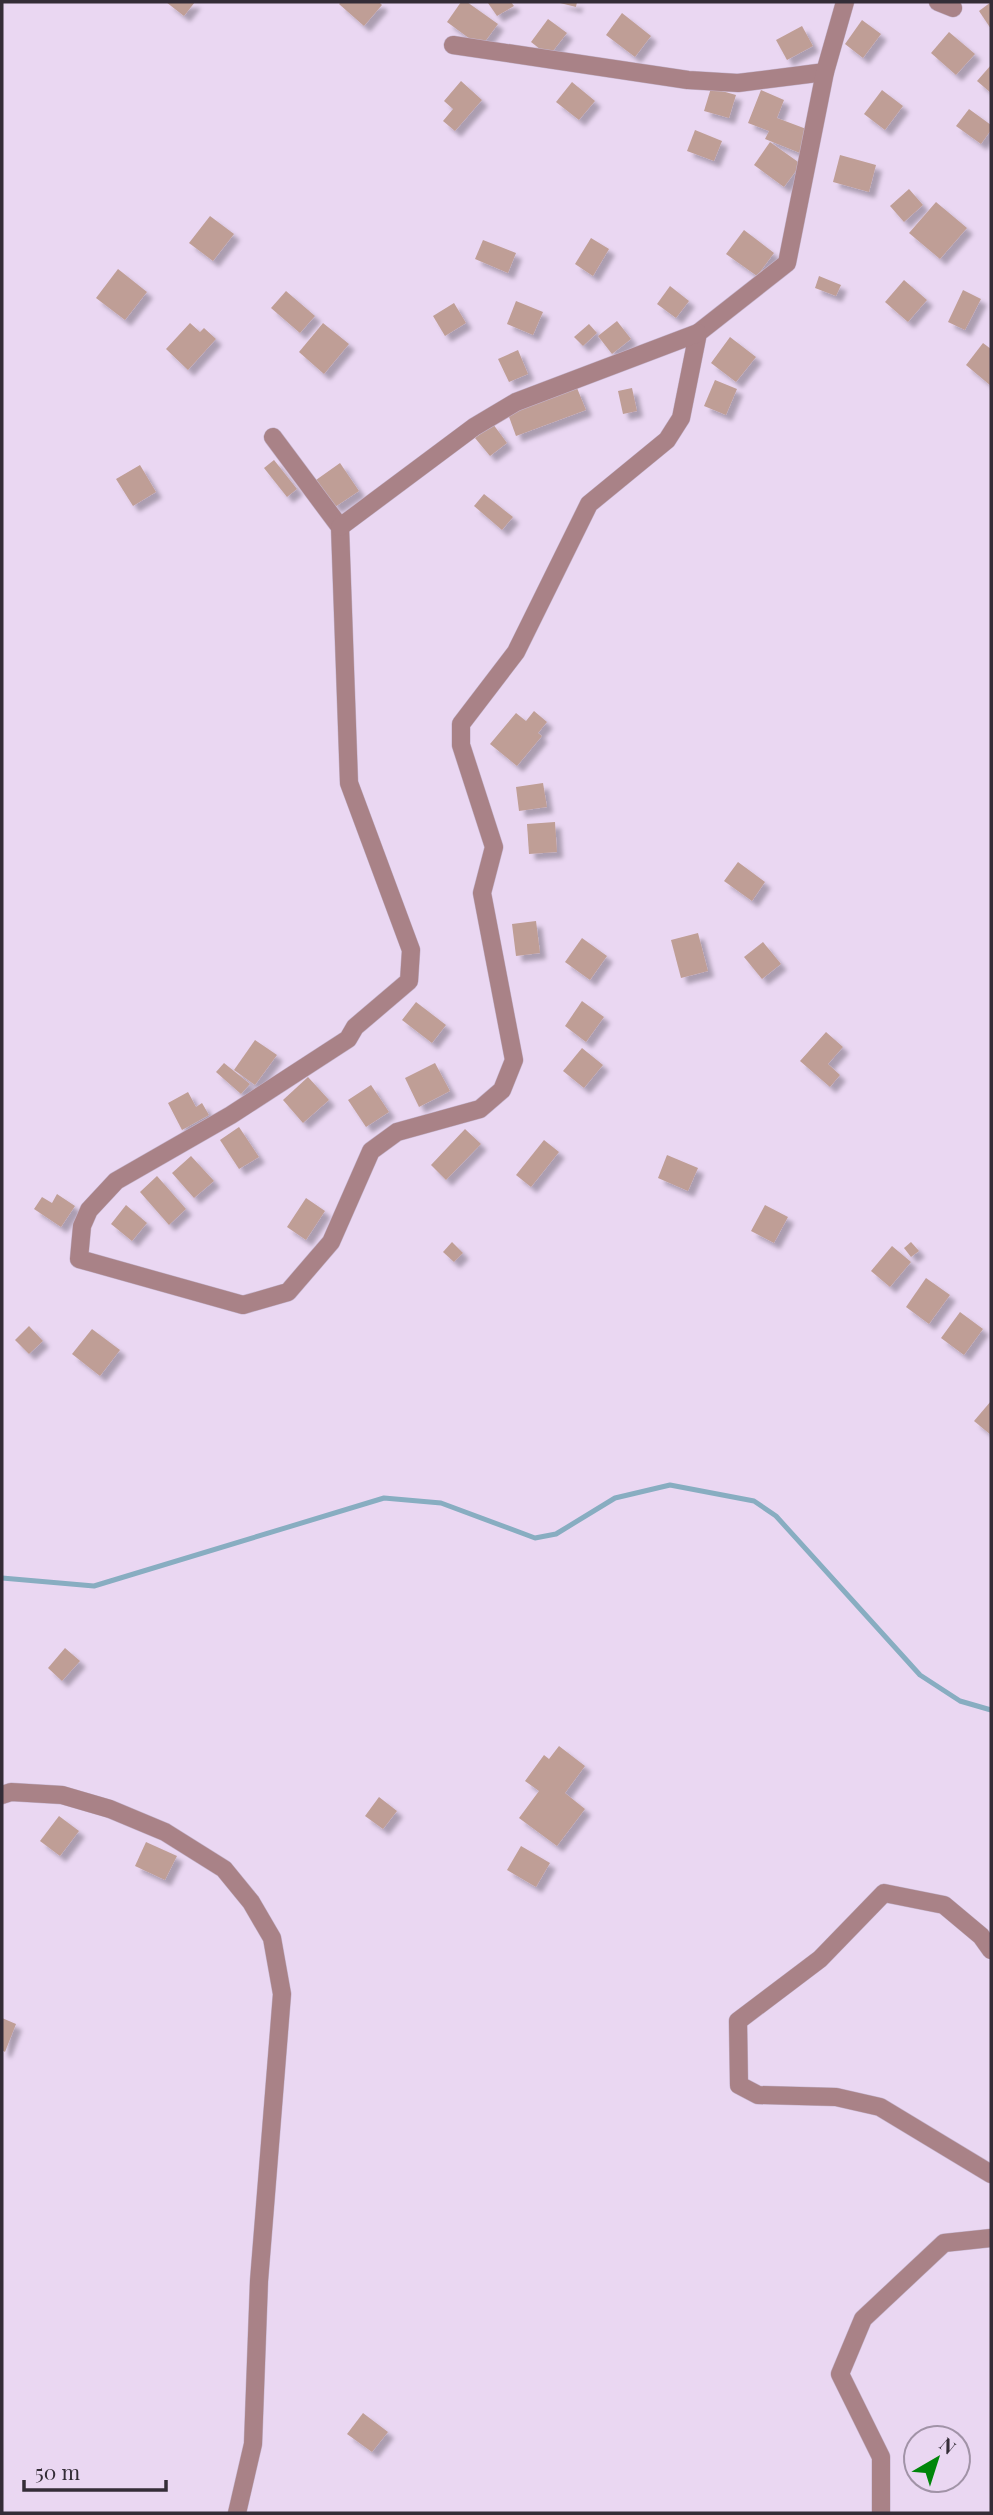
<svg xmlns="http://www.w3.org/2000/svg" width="993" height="2515" viewBox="0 0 993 2515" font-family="'Playfair Display',serif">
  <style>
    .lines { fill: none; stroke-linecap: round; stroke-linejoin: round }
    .stream { stroke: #88adc1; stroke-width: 5 }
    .building { fill: #bf9e96; filter: url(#shadow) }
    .minor-casing { stroke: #c6b5cd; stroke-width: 19 }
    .minor { stroke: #a98287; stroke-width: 18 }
  </style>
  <defs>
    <filter id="shadow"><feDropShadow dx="6" dy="6" stdDeviation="2" flood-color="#0004"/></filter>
  </defs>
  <rect width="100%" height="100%" fill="#ead7f2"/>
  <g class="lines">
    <polyline class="stream" points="2,1578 94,1586 384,1498 441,1503 535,1538 556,1534 615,1498 670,1485 754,1501 776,1516 920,1675 960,1701 991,1710"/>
  </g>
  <g class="building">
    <polygon points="166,2 195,2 184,16"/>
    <polygon points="341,2 379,2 382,5 364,26 339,4"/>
    <polygon points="461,2 467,2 498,24 481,47 447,22"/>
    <polygon points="490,2 511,2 514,6 497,16 488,3"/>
    <polygon points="556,2 577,2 576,7"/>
    <polygon points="991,2 991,29 979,11"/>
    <polygon points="622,13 651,36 635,57 606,35"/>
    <polygon points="548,19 567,33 549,56 531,42"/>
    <polygon points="862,20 881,34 863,58 845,44"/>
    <polygon points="802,26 813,46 787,60 776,40"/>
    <polygon points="949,32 975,54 956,75 931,53"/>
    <polygon points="991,65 991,93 977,81"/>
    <polygon points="461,81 482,100 455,131 443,121 453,109 444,101"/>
    <polygon points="572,82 595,101 579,120 556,102"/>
    <polygon points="711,88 736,95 729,118 704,111"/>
    <polygon points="761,90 784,100 777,118 809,130 800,153 765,139 769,131 748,123"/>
    <polygon points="882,90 903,106 885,130 864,114"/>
    <polygon points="969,109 991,125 991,130 981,144 956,126"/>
    <polygon points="695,130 722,141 714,161 687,151"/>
    <polygon points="770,142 801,164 784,187 754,165"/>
    <polygon points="840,155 876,165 869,192 833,182"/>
    <polygon points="909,189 923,205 904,222 890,206"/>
    <polygon points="936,202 967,228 940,259 909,233"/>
    <polygon points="210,216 234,234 213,261 189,243"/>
    <polygon points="744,230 774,253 757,276 726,254"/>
    <polygon points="591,238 609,249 593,276 575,264"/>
    <polygon points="483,240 516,253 508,273 475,259"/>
    <polygon points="118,269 147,292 125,320 96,298"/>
    <polygon points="819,276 841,285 836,296 815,288"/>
    <polygon points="904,280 927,300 908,322 885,302"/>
    <polygon points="670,286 689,301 676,318 657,304"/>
    <polygon points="963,290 981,299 965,330 948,322"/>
    <polygon points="286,291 315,316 300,333 271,308"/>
    <polygon points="516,301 543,312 533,335 507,324"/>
    <polygon points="454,303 466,323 445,336 433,316"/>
    <polygon points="617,321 631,339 612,354 598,336"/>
    <polygon points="190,323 200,332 204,328 216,339 188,370 166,349"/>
    <polygon points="323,323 349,344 324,374 299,352"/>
    <polygon points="589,324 597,333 583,346 574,337"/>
    <polygon points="730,337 756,357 736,382 711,363"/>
    <polygon points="983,343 991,349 991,386 966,365"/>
    <polygon points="518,350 528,374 509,382 498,359"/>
    <polygon points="715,380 737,389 726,415 704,406"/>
    <polygon points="577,388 586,410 516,436 508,414"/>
    <polygon points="632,388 637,411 623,414 618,391"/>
    <polygon points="493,424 507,443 490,456 475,438"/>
    <polygon points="274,460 297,489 287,497 264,468"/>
    <polygon points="340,463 359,491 335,507 316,480"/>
    <polygon points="140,465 156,492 133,506 116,479"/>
    <polygon points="484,494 513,517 502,530 474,506"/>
    <polygon points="534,711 547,722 538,733 542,736 517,766 490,744 516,713 526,721"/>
    <polygon points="543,783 547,807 519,811 516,787"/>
    <polygon points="555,822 557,852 529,854 527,824"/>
    <polygon points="738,862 765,882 752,901 724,881"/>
    <polygon points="536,921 540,953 516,956 512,924"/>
    <polygon points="698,933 708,971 681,978 671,940"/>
    <polygon points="582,938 607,956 590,980 565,962"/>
    <polygon points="763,942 781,964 762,979 744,957"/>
    <polygon points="582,1001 604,1017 586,1042 565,1026"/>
    <polygon points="416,1002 446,1025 432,1043 402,1020"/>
    <polygon points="826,1032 843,1047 828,1064 840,1075 830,1087 800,1061"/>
    <polygon points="255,1040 277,1055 255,1085 234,1070"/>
    <polygon points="582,1048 603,1065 584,1088 563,1071"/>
    <polygon points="224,1063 250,1084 241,1094 216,1072"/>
    <polygon points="435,1063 450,1091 419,1107 405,1078"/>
    <polygon points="308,1077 329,1100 303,1123 283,1100"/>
    <polygon points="371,1085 389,1112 366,1127 348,1100"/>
    <polygon points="188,1092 196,1107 202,1103 209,1115 182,1130 168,1103"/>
    <polygon points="239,1127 259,1157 239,1169 220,1140"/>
    <polygon points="465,1129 481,1144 446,1180 431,1165"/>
    <polygon points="544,1140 559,1152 531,1187 516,1175"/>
    <polygon points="667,1155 698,1168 688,1191 658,1178"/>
    <polygon points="191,1156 214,1181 194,1198 172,1173"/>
    <polygon points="157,1176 186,1209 169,1225 140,1192"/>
    <polygon points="57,1194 75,1206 61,1227 34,1209 42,1197 52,1203"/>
    <polygon points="306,1198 325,1211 306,1240 287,1227"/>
    <polygon points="126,1205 147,1223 132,1241 111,1224"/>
    <polygon points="765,1205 788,1217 774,1243 751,1231"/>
    <polygon points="452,1242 463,1253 454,1262 443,1252"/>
    <polygon points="911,1242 919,1251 911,1257 904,1248"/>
    <polygon points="892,1246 911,1262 890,1287 871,1271"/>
    <polygon points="926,1278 950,1295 929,1324 906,1307"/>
    <polygon points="960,1312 983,1329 964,1355 941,1338"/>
    <polygon points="29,1326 43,1341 29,1354 15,1340"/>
    <polygon points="92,1329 120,1350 100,1376 72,1354"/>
    <polygon points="991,1401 991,1435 974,1421"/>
    <polygon points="65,1648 80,1661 62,1681 48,1668"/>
    <polygon points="559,1746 585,1766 565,1793 585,1809 557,1846 519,1818 539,1791 525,1781 544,1755 549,1759"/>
    <polygon points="379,1797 397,1811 383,1829 365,1816"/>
    <polygon points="59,1816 79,1831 60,1856 40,1841"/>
    <polygon points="146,1842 177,1856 165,1880 135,1866"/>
    <polygon points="521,1846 550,1863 536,1887 507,1870"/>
    <polygon points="2,2018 16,2024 5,2052 2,2050"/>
    <polygon points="363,2413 388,2432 372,2452 347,2434"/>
  </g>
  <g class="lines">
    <g class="minor-casing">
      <g id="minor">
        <polyline points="938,2 953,8"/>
        <polyline points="453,45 688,80 738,83 825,72"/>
        <polyline points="273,437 340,527 349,783 411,950 409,981 355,1027 348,1039 231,1115 116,1181 89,1210 82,1226 79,1259 243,1305 288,1292 331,1242 371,1151 397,1132 480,1109 502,1090 514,1060 482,893 494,847 461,745 461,724 516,652 589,504 667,440 681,418 698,333 787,263 825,72 845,2"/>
        <polyline points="340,527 474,427 516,402 698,333"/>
        <polyline points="2,1795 11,1792 62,1795 110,1809 165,1832 224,1869 251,1902 272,1938 282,1994 259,2281 253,2444 237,2513"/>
        <polyline points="991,1950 981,1936 944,1905 884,1893 820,1959 738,2021 739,2085 758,2095 836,2097 880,2107 991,2174"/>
        <polyline points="881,2513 881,2457 840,2374 863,2319 944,2243 991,2238"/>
      </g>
    </g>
    <use href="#minor" class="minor"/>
  </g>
  <rect width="993" height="2515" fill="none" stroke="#342d37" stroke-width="7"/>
  <g transform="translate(937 2459) rotate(39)"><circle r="33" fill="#ead7f2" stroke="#a193a7" stroke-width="2"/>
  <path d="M0-5L12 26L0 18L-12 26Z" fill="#00860a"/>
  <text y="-10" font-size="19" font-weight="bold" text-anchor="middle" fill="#342d37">N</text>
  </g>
  <path d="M24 2480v10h142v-10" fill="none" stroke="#342d37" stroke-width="3.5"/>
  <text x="35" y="2480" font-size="21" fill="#342d37" stroke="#ead7f2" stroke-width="5" paint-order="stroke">50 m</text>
</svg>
